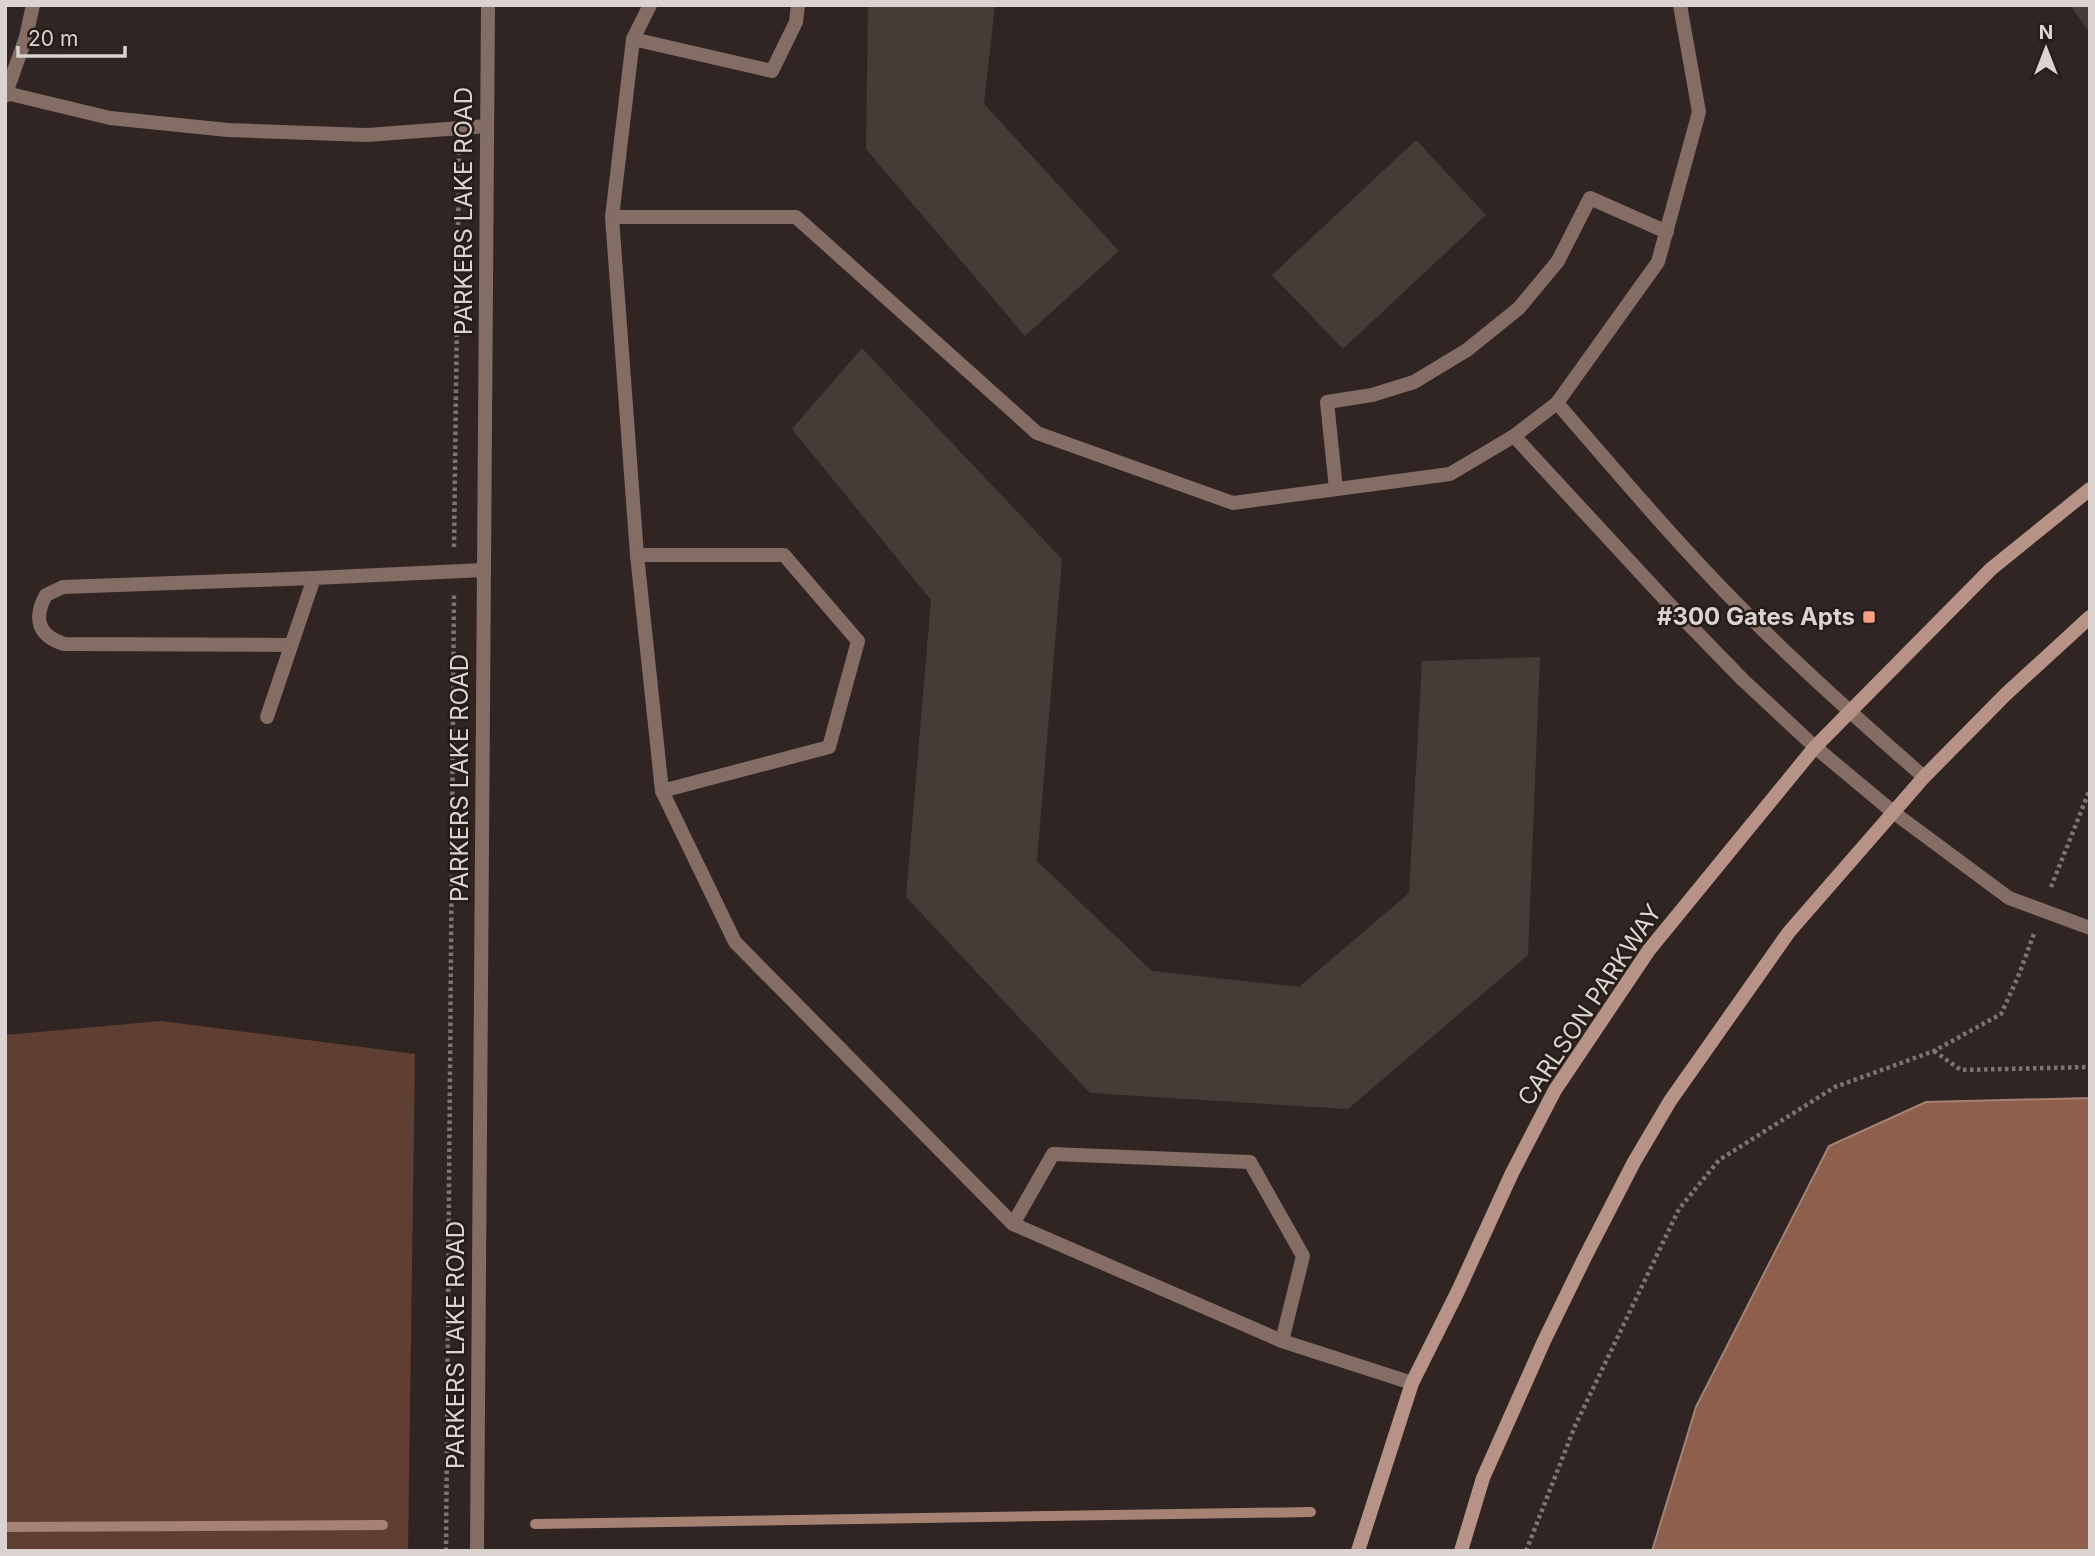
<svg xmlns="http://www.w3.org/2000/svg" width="2095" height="1556" viewBox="0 0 2095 1556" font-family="Inter,sans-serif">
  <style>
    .green { fill: #603f33 }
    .water { fill: #8e5f4d; stroke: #a58274; stroke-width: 2 }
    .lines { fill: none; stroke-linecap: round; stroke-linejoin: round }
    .stream { stroke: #a58274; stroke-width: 10 }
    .building { fill: #463b37 }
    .path { stroke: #7e7572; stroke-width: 4.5; stroke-dasharray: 3.5 3.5; stroke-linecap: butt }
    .service { stroke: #836d65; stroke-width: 14 }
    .minor { stroke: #836d65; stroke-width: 14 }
    .tertiary { stroke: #836d65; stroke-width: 14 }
    .secondary { stroke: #b69386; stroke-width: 14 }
    .poi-dot { fill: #f2a081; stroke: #261c18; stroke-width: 2.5 }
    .labels { text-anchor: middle; stroke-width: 5; stroke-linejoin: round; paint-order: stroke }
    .street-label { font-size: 24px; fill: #dad3d0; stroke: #261c18 }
    .poi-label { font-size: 24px; font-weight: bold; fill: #dad3d0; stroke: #261c18; text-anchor: end }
  </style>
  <rect width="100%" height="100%" fill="#302522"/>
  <polygon class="green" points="161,1021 415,1054 408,1551 5,1551 5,1035"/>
  <polygon class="water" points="2090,1098 2090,1550 1652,1551 1696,1407 1829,1146 1926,1102"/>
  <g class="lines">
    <g class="stream">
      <polyline points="535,1524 1311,1512"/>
      <polyline points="5,1527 383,1525"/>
    </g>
  </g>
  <g class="building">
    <polygon points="868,5 995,5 984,104 1119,251 1025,336 866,149"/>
    <polygon points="2070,5 2090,5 2090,33"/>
    <polygon points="1416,140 1486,215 1343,349 1272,275"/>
    <polygon points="862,348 1062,559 1037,861 1152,971 1299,987 1409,893 1422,661 1540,657 1528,955 1348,1109 1090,1093 906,897 931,600 792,429"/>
  </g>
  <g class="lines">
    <g class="path">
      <polyline points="454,547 459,153"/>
      <polyline points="2051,887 2090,789"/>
      <polyline points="1934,1051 1961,1070 2090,1067"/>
      <polyline points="446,1551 454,594"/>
      <polyline points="1526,1551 1575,1426 1679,1209 1719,1160 1835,1087 1934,1051 2001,1014 2018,977 2035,931"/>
    </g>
    <g class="service">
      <polyline points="650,5 633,39 612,217 637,555 662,791 735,942 1013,1224 1282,1341 1412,1383"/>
      <polyline points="633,39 772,71 796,22 798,5"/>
      <polyline points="612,217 796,217 1037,433 1233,503 1450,474 1514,436 1557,403 1658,262 1699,112 1680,5"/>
      <path d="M1557,403C1616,471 1675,541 1739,606C1798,666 1861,722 1924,777"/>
      <polyline points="1514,436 1672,607 1743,680 1815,747 1893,812 2009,898 2090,928"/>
      <polyline points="1336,489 1327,402 1372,395 1414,382 1467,350 1519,308 1558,261 1590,198 1667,232"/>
      <polyline points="637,555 784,555 858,641 829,747 662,791"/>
      <path d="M291,645L64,644C38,636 33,618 46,595L63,587L314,578"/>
      <polyline points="267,717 314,578 484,570"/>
      <polyline points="1013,1224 1053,1154 1250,1162 1303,1256 1282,1341"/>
    </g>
    <g class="minor">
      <polyline points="6,93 110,118 228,130 367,135 487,126"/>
      <polyline points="5,96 26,37 33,5"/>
    </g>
    <polyline class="tertiary" points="477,1551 488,5"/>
    <g class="secondary">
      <polyline points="1358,1551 1412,1383 1458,1291 1512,1173 1555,1090 1649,950 1815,747 1991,569 2090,489"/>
      <polyline points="1461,1551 1483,1478 1544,1341 1584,1259 1634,1162 1670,1101 1789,932 1924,777 2006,694 2090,617"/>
    </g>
  </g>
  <rect class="poi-dot" x="1862" y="610" width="14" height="14" rx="3.5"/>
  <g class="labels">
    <g class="street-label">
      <text transform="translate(464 211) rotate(-90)" y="8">PARKERS LAKE ROAD</text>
      <text transform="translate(460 778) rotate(-90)" y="8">PARKERS LAKE ROAD</text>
      <text transform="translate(1590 1005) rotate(-56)" y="8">CARLSON PARKWAY</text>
      <text transform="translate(456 1345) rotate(-90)" y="8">PARKERS LAKE ROAD</text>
    </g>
    <g class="poi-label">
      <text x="1855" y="625">#300 Gates Apts</text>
    </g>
  </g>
  <rect width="2095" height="1556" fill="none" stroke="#dad3d0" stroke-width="14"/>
  <g transform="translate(2046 49)" stroke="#261c18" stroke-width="5" paint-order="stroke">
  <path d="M0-5L12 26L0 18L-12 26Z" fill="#dad3d0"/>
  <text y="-10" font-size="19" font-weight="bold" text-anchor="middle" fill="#dad3d0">N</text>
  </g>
  <path d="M18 46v10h107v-10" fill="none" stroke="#dad3d0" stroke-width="3.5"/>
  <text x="28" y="46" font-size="21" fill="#dad3d0" stroke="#261c18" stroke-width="5" paint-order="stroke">20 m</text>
</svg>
